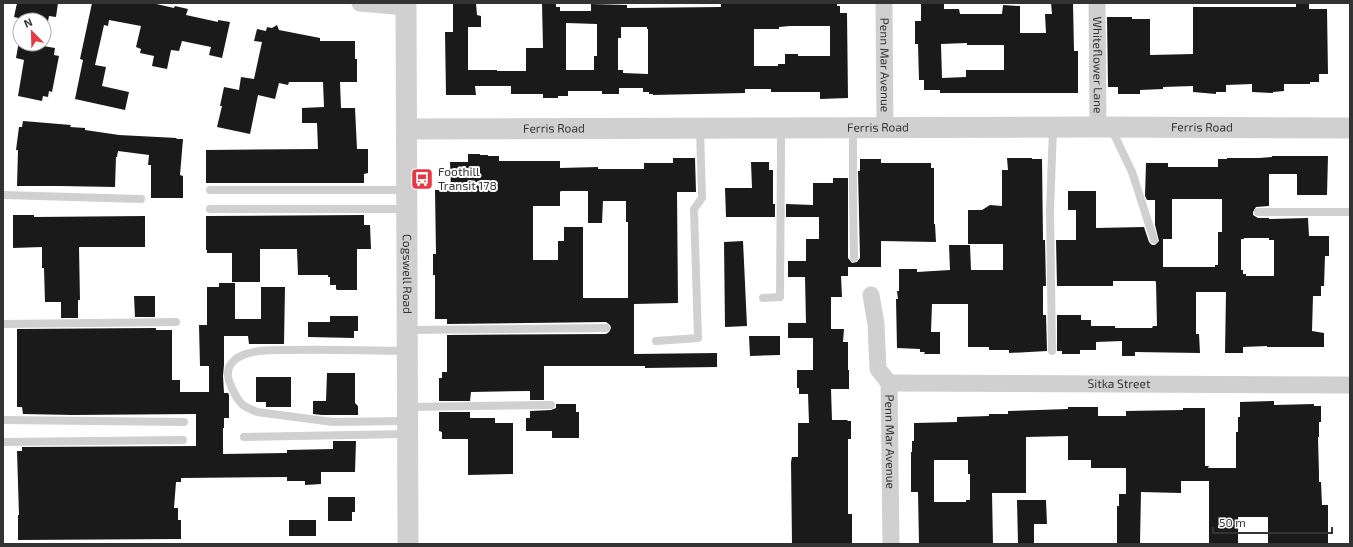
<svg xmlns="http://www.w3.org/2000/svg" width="1353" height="547" viewBox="0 0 1353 547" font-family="'Exo 2',sans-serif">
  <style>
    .building { fill: #1a1a1a; fill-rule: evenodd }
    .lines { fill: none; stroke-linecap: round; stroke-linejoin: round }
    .service { stroke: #d0d0d0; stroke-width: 8 }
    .minor { stroke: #d0d0d0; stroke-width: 17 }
    .tertiary { stroke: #d0d0d0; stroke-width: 21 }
    .labels { text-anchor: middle; stroke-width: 4; stroke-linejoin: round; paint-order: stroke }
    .street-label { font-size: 12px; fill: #333; stroke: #fff }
    .poi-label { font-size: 12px; fill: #333; stroke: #fff; text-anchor: start }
  </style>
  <rect width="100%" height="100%" fill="#fff"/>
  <g class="building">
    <polygon points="17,3 58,3 56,17 49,16 44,43 44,20 23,20 23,19 14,17"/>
    <polygon points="92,3 152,3 174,8 175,6 188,9 186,15 218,22 218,20 230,22 222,58 209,55 211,47 182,41 179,51 171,50 167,69 152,66 154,56 140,53 141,49 136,47 141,26 109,20 108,26 104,25 95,65 106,67 102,86 129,92 125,110 75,99 83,60 80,59"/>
    <path d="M453,3H476L477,15L481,16V27H468V70H497V71H526V48H543L542,3H556V7H560V11H591V4L627,5V8L721,7V3H837V6H840V13H847L848,98L820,99V92H771V89H745V93L653,95V94H649V92H643V88H619V94H602V91H568V96H558V98H543V94H511V86H475L476,95H446L445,32H453ZM566,23L597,24V56H594V70H566ZM790,26H830V56H798V54H785V64H778V66H754V29H779V27ZM621,27H647V29H648V74L623,73V70H618V38H621Z"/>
    <path d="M921,3H944V9H959L960,14H1002L1003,5L1020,6V33H1046L1045,14H1052L1051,3H1073L1074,51H1078V93H940V90H924V80H919L918,44H915V21H921ZM967,43V45H1004V70H966V77L942,78L941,44Z"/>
    <polygon points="1296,3 1309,3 1309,9 1327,9 1328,74 1319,74 1319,82 1310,82 1310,84 1284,84 1284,91 1273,92 1273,93 1252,92 1252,84 1226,85 1226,92 1216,92 1216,94 1193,92 1193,86 1163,87 1163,89 1140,90 1140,94 1118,94 1118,87 1108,87 1107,17 1132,17 1132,19 1150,19 1150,55 1193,54 1193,7 1296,7"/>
    <polygon points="277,25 279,30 320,38 320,41 355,41 355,59 357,59 357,82 340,82 341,108 355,108 357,149 368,149 368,173 364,174 364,183 206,183 206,150 318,149 317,123 302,123 302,108 324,107 323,82 289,82 288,85 279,83 275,99 258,95 250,134 217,127 222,106 220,106 224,87 239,90 241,77 254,79 262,42 254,41 257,29 266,31 267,27 272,28"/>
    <polygon points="20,35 20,44 44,44 43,46 55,48 54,55 59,56 52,92 49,91 48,97 43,96 42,101 18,96 24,60 16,58"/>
    <polygon points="23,121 71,125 70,127 85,128 85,130 119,135 177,138 176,139 183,139 180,175 183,176 183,198 151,198 151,165 148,165 149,155 118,151 117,157 116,157 115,187 60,186 17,186 18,150 16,150 19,127 22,127"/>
    <path d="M468,154H480V155H488V156H499V161H560V168L598,167V169H644V163H673V158H695L696,192H677L678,303L634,304V354L717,353V367L645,368V366H544V400H530V391L471,392L470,401H439V378H442V372H447V335L606,334L609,332L611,328L610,325L606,322L447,324V319H435V275H433V254H436L435,190H451L450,162H468ZM561,191H588V223H602L603,201H626V222H628V298H583V227H564V241H558V260H533V206H560V192Z"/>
    <path d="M1272,156H1328L1327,195H1297V174H1269V206L1256,207L1253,212V215L1258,218H1269V219L1308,218L1309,236H1329V256H1325L1324,286H1321V296H1313L1312,331L1324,333V347H1267V346L1243,347V353H1225L1226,292H1196V334H1199L1200,353L1135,352V356H1122V341L1096,342V350H1080V354H1062V351H1057V315H1081V320H1091V326H1115V328H1152L1153,326H1157L1156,282L1155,281H1113V286H1057L1056,240H1076V210H1068V191H1096V228L1144,227L1149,242L1152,245H1155L1159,241L1155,225V200H1147L1145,196L1146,163H1168V167H1218V159H1227V158H1259L1272,157ZM1172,199H1222V232H1218V265H1215V267H1163V239H1172ZM1244,238H1269V240H1274V276H1246V274H1243V270H1241V239H1244Z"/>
    <polygon points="1007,158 1032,158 1032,159 1042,159 1043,240 1045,240 1046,286 1043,286 1043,315 1046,315 1047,351 1009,353 1009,350 989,350 989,347 968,347 968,304 932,304 931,332 940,332 940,354 924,354 925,352 920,352 920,349 897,348 896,299 898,299 897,291 899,291 899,269 917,269 917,272 950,270 949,245 970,245 971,270 1003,270 1003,244 968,244 968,210 982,210 990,205 1002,206 1002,170 1008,170"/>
    <polygon points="860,159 881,159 881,163 931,163 931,168 934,168 934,224 935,224 936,242 881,241 881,267 848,267 848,276 841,276 842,297 831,297 831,329 844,329 843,342 848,342 848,370 849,370 849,389 831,389 832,420 847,420 848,421 851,421 851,439 848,439 848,514 852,514 852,544 792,544 791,462 792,457 798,457 798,423 809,423 808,394 799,394 799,388 797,388 797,370 813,370 813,338 788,338 788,323 806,323 805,277 788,277 788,261 806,261 806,239 819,239 819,217 786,217 786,204 813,205 813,183 833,183 833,178 848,178 848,258 852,263 857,262 860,258 858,171 860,171"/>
    <polygon points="751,162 769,162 769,170 773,170 773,204 775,204 775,217 726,217 725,188 752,188"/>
    <polygon points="13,215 34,215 34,217 145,216 145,247 79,247 80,300 78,300 78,318 61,318 61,302 45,302 44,268 42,268 42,247 13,248"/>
    <polygon points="364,215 364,225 370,225 371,249 357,249 357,290 337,290 336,289 336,285 330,285 330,277 328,277 328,275 298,275 297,249 260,249 260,282 232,282 232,253 207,253 207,250 206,250 206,216"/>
    <polygon points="743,241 747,326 725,327 724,242"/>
    <polygon points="219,283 235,283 235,319 261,319 261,287 285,287 284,344 249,344 248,336 224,336 224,365 223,376 224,393 228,393 229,395 229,418 224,418 224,428 223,428 223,454 287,453 287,450 333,449 333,441 356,441 355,472 321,472 321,484 305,485 305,481 287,481 287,477 181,478 181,482 176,482 174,508 178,508 178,520 181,520 181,539 18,540 18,515 19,515 17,451 22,451 22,447 196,446 196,414 73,415 23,414 22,407 17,407 17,329 156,328 156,330 172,330 172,380 180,380 180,392 209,392 209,366 200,366 199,325 207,325 207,287 219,287"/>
    <polygon points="134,296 155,296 155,317 135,317"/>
    <polygon points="330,316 358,316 358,331 354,331 354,338 308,337 308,322 330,322"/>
    <polygon points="749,336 780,336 780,355 750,356"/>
    <polygon points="327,373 355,373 355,403 358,406 358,415 322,415 313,414 313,401 326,401"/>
    <polygon points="256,377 291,377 291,407 266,407 266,402 256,402"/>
    <path d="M1274,401V405L1314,404V406H1321V422H1319V437H1318L1319,474V482H1321L1322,505H1328V544H1268V517H1238V544H1209V481H1181V493L1141,492L1140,544H1117V506H1119V494H1126V468H1091V460H1068V436L1026,437V493H992L993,544H919L918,492H911V452H912V441H914V423L957,422V417L989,416V414H1008V411L1068,409V407H1098V416H1126V411L1183,410V408H1205V466H1209L1208,468H1236V432H1238V417H1240V402ZM934,460H968V474H970V500H966V502H934Z"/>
    <polygon points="556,404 576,404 576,412 579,412 579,438 552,438 552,431 526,431 526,418 530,418 530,411 551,410 556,408"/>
    <polygon points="439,412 470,412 470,418 495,418 495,423 513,423 513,474 468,475 468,439 442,439 442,432 439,431"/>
    <polygon points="328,497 355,497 355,512 352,512 352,521 328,521"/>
    <polygon points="1017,500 1046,500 1047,524 1034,524 1034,544 1018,544"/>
    <rect x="289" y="520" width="27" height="16"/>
  </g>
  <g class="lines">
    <g class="service">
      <polyline points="1111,128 1132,172 1154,240"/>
      <polyline points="853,129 853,193 854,258"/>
      <polyline points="210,190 405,190"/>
      <polyline points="3,195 141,199"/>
      <polyline points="210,209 406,209"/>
      <polyline points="1258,212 1350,212"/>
      <polyline points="763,298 780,297 781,150 781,129"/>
      <polyline points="3,324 176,322"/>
      <polyline points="408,330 606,328"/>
      <polyline points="656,341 698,338 694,209 702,198 700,129"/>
      <polyline points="1052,351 1050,211 1053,128"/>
      <polyline points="409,407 551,405"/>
      <polyline points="3,420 184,422"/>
      <path d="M406,421L333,422L257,412C251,409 245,408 241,403C236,398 227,380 228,373C228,364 236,358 243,355C258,349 276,350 291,350C330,349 368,351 407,351"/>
      <polyline points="244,437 407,434"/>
      <polyline points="3,442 183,440"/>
    </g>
    <g class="minor">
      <polyline points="360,3 406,7"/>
      <path id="s1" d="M884,3L885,128"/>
      <path id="s2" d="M1097,3L1098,127"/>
      <path id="s3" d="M871,295L876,324L878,369L889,383L891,544"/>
      <path id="s4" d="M889,383L1350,385"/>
    </g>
    <g class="tertiary">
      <path id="s5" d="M406,3L408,544"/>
      <path id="s6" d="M407,129L1098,127L1350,128"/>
    </g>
  </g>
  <defs>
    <g id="bus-square" transform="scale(1.15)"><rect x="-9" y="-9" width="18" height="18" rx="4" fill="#e63946" stroke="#fff"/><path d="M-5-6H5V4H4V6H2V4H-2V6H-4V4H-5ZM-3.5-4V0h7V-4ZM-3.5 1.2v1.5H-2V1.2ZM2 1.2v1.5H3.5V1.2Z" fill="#fff"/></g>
  </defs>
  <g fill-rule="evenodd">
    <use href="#bus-square" x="422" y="179"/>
  </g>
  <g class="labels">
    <g class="street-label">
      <text dy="4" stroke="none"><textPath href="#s1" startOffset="62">Penn Mar Avenue</textPath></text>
      <text dy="4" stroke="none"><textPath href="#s2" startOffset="62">Whiteflower Lane</textPath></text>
      <text dy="4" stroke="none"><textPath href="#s6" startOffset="471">Ferris Road</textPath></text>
      <text dy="4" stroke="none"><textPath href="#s6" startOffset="795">Ferris Road</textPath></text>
      <text dy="4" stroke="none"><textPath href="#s6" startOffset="147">Ferris Road</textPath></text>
      <text dy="4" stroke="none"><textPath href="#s5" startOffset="271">Cogswell Road</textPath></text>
      <text dy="4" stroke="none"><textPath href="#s4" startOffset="230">Sitka Street</textPath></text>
      <text dy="4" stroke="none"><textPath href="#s3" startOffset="151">Penn Mar Avenue</textPath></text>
    </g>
    <g class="poi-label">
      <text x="438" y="176">Foothill<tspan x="438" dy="14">Transit 178</tspan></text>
    </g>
  </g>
  <rect width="1353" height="547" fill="none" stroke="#333333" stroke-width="8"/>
  <g transform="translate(32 32) rotate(337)"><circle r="19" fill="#ffffff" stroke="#adadad"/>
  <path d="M0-3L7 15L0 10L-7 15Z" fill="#e63946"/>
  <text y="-6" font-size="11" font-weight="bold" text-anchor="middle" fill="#333333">N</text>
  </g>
  <path d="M1213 527v6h119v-6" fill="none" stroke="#333333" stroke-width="2"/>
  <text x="1219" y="527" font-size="12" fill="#333333" stroke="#ffffff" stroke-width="3" paint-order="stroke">50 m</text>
</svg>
